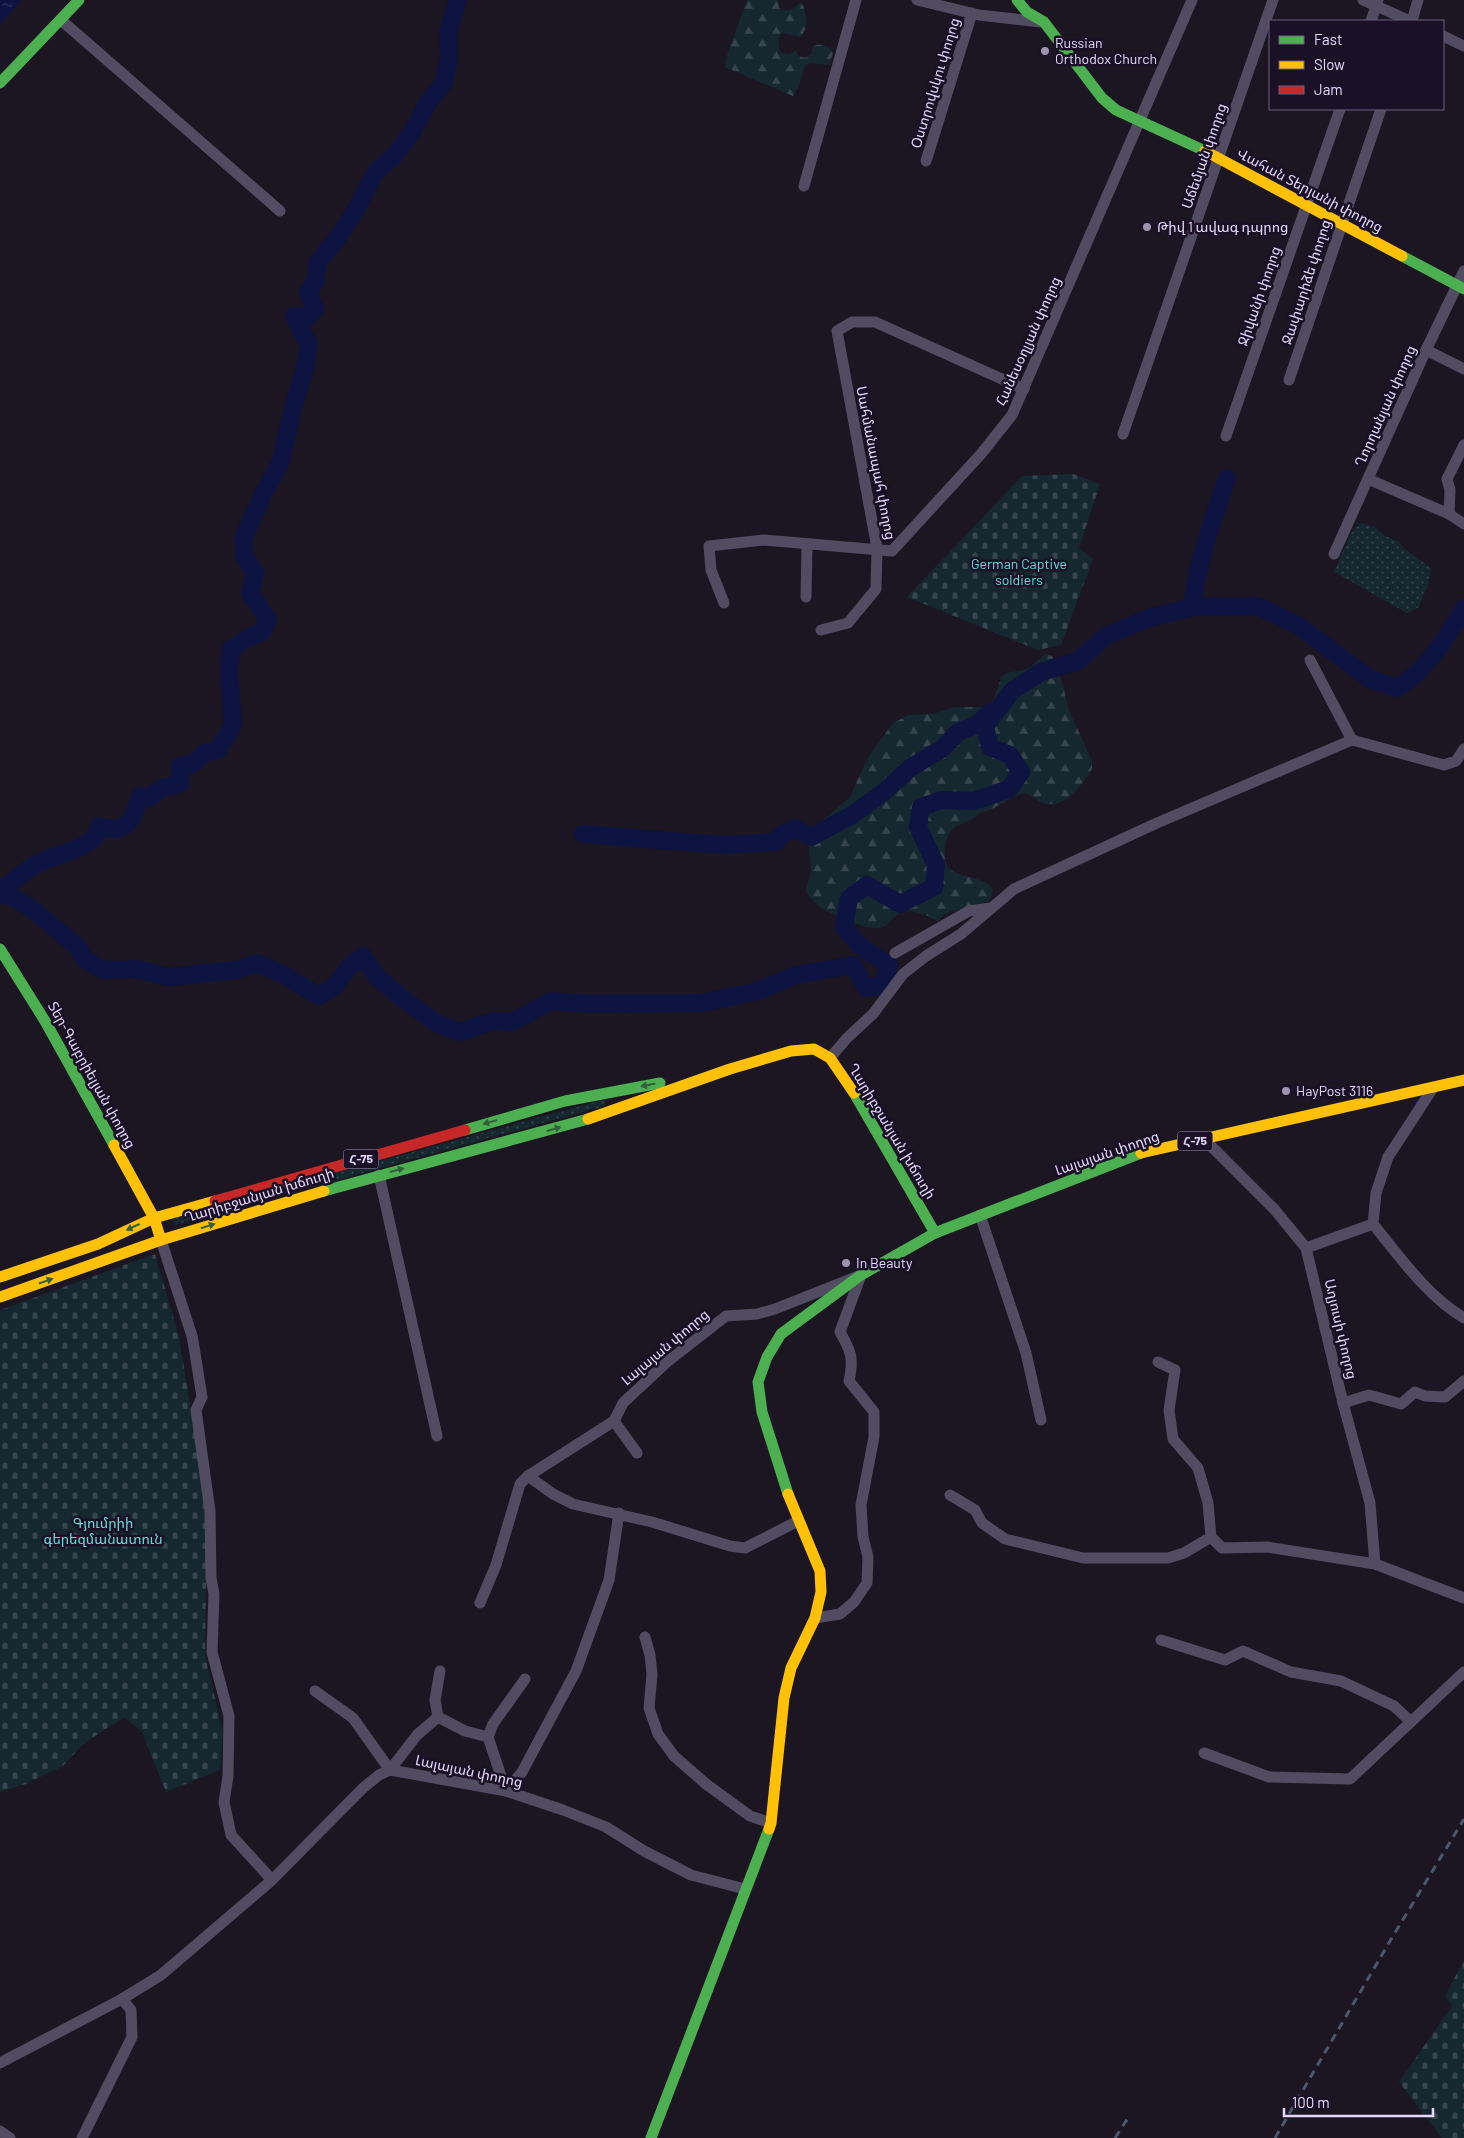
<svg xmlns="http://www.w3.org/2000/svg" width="1464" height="2138" viewBox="0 0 1464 2138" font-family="Barlow,'Noto Sans Armenian',sans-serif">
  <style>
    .grass { fill: url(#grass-dots) }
    .forest { fill: url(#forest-firs) }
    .cemetery { fill: url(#cemetery-stones) }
    .water { fill: url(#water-ripples) }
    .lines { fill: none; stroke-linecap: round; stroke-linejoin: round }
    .river { stroke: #0e1441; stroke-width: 18 }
    .street { stroke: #514c62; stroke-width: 11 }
    .fast { stroke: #4caf50; stroke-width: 11 }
    .slow { stroke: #ffc107; stroke-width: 11 }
    .jam { stroke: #c62828; stroke-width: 11 }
    .rail { stroke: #4b576d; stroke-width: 3; stroke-dasharray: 8 6; stroke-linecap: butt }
    .oneway { fill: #33603c }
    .poi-dot { fill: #9f94b0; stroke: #1a1127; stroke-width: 2 }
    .labels { text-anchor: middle; stroke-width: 5; stroke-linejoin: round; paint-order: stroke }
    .shield { fill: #1a1127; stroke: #a99cbd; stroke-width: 1 }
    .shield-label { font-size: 12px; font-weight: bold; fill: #e6d8fd }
    .poi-label { font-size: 14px; fill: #e6d8fd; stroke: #1a1127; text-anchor: start }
    .street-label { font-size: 14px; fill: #e6d8fd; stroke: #1a1127 }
    .park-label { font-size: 14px; fill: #66dcda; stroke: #1a1127 }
  </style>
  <defs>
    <pattern id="grass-dots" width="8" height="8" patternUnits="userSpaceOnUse" patternTransform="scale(1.25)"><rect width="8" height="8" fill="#15282f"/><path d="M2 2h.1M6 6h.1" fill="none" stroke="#37464e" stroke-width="1.8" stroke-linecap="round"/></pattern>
    <pattern id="forest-firs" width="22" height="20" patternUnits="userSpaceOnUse" patternTransform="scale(1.25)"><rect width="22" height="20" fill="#15282f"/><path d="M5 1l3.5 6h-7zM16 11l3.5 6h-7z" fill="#37464e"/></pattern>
    <pattern id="cemetery-stones" width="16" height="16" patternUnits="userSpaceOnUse" patternTransform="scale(1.25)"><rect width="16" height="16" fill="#15282f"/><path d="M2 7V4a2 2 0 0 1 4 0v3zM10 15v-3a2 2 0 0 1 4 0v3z" fill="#37464e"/></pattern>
    <pattern id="water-ripples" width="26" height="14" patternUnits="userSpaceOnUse" patternTransform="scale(1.25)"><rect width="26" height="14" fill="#0e1441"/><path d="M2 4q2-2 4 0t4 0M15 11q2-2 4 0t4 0" fill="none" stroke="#31355d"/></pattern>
  </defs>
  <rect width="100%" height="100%" fill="#1b1622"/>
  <g class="grass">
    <polygon points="1360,523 1374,526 1385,536 1398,541 1407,551 1431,568 1429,582 1419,607 1407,613 1334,572 1351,533"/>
    <polygon points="606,1099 604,1106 175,1225 172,1218"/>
  </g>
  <g class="forest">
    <path d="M747,0H778L779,8C788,14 793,8 800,3L803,5C807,15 808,30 800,37L782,33L778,39L780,53L790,54L796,50L798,56L805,58L811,54L813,47C820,42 829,45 833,53L829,65L811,63L805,65L798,88L793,96L725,67L728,52Z"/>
    <path d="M1045,654L1052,656L1063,685L1068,708L1092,761V769C1081,786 1062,814 1038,801C1032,797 1029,792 1021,794C1006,799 995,811 979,813C973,822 965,821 956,826C945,833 942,854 947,865C955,882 1006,874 989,901L949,912L943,915L938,922C928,915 909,907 898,914C891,919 889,926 879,928C866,930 829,914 818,905C813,901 809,896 806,891L811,871L809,850L811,837L821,822L850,797L868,757L893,723L909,715L933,714L954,707H984L990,705L994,699L1001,678L1006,673L1029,669Z"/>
  </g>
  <g class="cemetery">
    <polygon points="1073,474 1100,484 1079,548 1093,559 1061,645 1038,650 907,597 1022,476"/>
    <polygon points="155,1254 179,1337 207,1510 205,1655 223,1733 220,1770 166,1792 142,1732 124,1717 83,1744 63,1766 26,1784 0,1792 0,1310"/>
    <polygon points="1464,1960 1464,2138 1442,2138 1399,2082 1452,2006 1445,1996"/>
  </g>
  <polygon class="water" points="0,0 22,0 0,24"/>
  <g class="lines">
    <g class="river">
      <path d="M1193,607C1195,566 1214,518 1227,478"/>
      <polyline points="583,834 723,845 776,842 781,835 795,828 811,837 852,815 885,791 910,768 943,748 958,732 976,725 991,712"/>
      <path d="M0,887L8,886C20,874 34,864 50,858C61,855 88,846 95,837C97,834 98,830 99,826C127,836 133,819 140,796L149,798L160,789L181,783L180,766L193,764L204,753L218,750L233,725L229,673L231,649L246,639L262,632L268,620L250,593L255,573L244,555L243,539L263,494L281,461L293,407L304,372L309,345L294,316L308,317L315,309L308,293L316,280L318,262L338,237L357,208L375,173L395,155L412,132L428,102L444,83L449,58L448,31L458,0"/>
      <path d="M0,894L11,896L32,909L79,948L84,959L103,970L137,969L169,977L236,970L257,963L284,975L319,996L335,986L349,967L363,956L377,977L406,1001L438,1024L460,1032L493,1021L512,1022L551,1001L589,1004L702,1003L758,991L796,975L853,965L866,988L882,986L889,965L860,946L844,927L849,898L867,885L900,904L934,887L936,865L918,827L921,807L942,800L974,801L1009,789L1021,772L1010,755L990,747L985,726L1012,691L1041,672L1078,661L1106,636L1146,619L1193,607L1258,606L1299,626L1370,679L1397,688C1427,670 1447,637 1464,608"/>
    </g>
    <g class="street">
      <polyline points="917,0 979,15 1041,22"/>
      <polyline points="1363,0 1410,21"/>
      <polyline points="61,20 280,211"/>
      <polyline points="1371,21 1378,0"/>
      <polyline points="1412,21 1418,0"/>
      <polyline points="1443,36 1464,46"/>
      <polyline points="926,161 972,13"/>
      <polyline points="804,186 856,0"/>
      <polyline points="1426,350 1464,369"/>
      <polyline points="1289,380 1381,109"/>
      <polyline points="1123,434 1273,0"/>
      <polyline points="1226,436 1340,109"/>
      <polyline points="1368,479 1449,514 1464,524"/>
      <polyline points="1449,514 1450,490 1447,479 1464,445"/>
      <polyline points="1334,554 1426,350 1464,271"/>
      <polyline points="806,597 807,544"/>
      <polyline points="724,603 711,570 709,546 764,540 892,551 981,454 1012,415 1192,0"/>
      <polyline points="821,630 848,623 876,589 877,548 837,331 852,322 875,322 1024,389"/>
      <polyline points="1310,660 1352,740"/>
      <polyline points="895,953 969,911 990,908"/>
      <polyline points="830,1058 847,1038 873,1014 903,974 926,956 961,934 1014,889 1157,823 1352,740 1444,765 1456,761 1464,749"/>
      <path d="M1433,1088L1388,1157L1376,1193L1373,1224C1399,1256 1428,1297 1464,1318"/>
      <polyline points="1204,1139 1275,1210 1306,1248 1343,1403 1370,1503 1375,1564"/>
      <polyline points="379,1175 437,1436"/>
      <polyline points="980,1215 1026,1353 1041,1420"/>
      <polyline points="161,1240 192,1336 195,1353 202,1397 196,1410 210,1511 211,1578 214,1594 212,1652 229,1716 228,1776 224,1802 231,1835 272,1880"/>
      <polyline points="1306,1248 1373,1224"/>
      <polyline points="1158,1362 1175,1370 1169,1410 1173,1439 1198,1468 1208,1503 1211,1537 1222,1548 1267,1547 1375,1564 1464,1598"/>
      <polyline points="1343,1403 1369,1395 1401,1404 1415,1392 1425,1396 1445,1397 1464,1381"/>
      <polyline points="614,1421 637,1453"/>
      <polyline points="528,1476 553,1494 573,1504 652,1522 730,1546 745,1548 798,1521"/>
      <polyline points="950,1495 975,1510 982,1523 1005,1539 1083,1558 1168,1558 1184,1553 1211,1537"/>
      <path d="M480,1603L496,1565L520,1484L528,1476L614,1421L623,1403L667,1362L726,1316L757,1314L775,1309L861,1275L840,1332C851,1351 854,1358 849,1381L874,1412V1437L861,1505L863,1537L868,1557L867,1583L854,1602L840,1614L815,1618"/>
      <polyline points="645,1637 650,1655 652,1674 649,1708 658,1734 674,1756 706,1784 750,1816 771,1823"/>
      <polyline points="1161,1640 1225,1660 1243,1651 1291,1672 1341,1681 1394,1706 1411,1722"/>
      <polyline points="440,1671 435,1700 438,1717 465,1731 488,1737 506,1791"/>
      <polyline points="315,1691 353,1718 390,1770 417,1735 438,1717"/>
      <polyline points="488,1737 493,1724 525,1679"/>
      <polyline points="1204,1753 1269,1777 1350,1779 1464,1672"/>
      <polyline points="506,1791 522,1772 576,1671 609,1580 619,1513"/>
      <polyline points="0,2063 122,1999 161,1975 272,1880 363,1788 379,1775 390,1770 506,1791 563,1810 606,1827 644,1851 691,1875 745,1889"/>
      <polyline points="0,2131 10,2138"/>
      <polyline points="82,2138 132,2037 131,2010 122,1999"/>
    </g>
    <g class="fast">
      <polyline points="1017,0 1027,12 1044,22 1102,98 1116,110 1205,151"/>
      <polyline points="0,83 79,0"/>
      <polyline points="1402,256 1464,289"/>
      <polyline points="0,949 45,1021 114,1145"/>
      <polyline points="854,1093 935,1233 1141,1153"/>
      <polyline points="465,1130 565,1101 660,1083"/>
      <polyline points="324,1191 588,1119"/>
      <polyline points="788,1494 762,1412 758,1382 767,1357 781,1334 861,1275 935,1233"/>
      <polyline points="651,2138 769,1829"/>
    </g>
    <g class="slow">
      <polyline points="1205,151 1402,256"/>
      <polyline points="588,1119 730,1069 791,1051 814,1049 830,1058 854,1093"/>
      <polyline points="114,1145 154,1218 161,1240"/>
      <polyline points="1141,1153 1464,1080"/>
      <polyline points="0,1277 98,1244 154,1218 215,1201"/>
      <polyline points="0,1297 161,1240 324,1191"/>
      <polyline points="769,1829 771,1823 784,1698 791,1668 815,1618 821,1592 820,1571 788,1494"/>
    </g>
    <polyline class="jam" points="215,1201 465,1130"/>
    <g class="rail">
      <polyline points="1115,2138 1130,2115"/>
      <polyline points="1275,2138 1390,1941 1464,1819"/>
    </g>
  </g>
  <defs><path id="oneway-solid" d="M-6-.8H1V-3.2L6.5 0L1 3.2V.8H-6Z" transform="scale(1.25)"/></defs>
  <g class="oneway">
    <use href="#oneway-solid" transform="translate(648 1085) rotate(169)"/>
    <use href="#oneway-solid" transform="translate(490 1122) rotate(164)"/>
    <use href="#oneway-solid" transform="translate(554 1129) rotate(-15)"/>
    <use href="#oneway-solid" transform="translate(397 1170) rotate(-15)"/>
    <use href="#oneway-solid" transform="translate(208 1226) rotate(-17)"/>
    <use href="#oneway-solid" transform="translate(133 1227) rotate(155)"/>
    <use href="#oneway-solid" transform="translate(46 1281) rotate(-19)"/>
  </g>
  <g class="poi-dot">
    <circle cx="1045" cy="51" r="5"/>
    <circle cx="1147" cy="227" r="5"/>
    <circle cx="1286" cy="1091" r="5"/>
    <circle cx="846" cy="1263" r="5"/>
  </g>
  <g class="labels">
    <g class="shield">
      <rect x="1177.5" y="1131.5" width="35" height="19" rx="4"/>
      <rect x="343.5" y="1149.5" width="35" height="19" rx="4"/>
    </g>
    <g class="shield-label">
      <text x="1195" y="1145">Հ-75</text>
      <text x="361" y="1163">Հ-75</text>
    </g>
    <g class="poi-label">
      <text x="1055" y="48">Russian<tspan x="1055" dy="16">Orthodox Church</tspan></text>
      <text x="1157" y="232">Թիվ 1 ավագ դպրոց</text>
      <text x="1296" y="1096">HayPost 3116</text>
      <text x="856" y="1268">In Beauty</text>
    </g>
    <g class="street-label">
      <text transform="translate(935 83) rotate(-73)" y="5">Օստրովսկու փողոց</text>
      <text transform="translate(1204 156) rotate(-71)" y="5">Աճեմյան փողոց</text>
      <text transform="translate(1310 190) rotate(28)" y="5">Վահան Տերյանի փողոց</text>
      <text transform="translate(1306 282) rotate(-72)" y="5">Ջափարիձե փողոց</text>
      <text transform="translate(1259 296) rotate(-71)" y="5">Ջիվանի փողոց</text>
      <text transform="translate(1028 341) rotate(-66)" y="5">Հանեսօղլյան փողոց</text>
      <text transform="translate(1385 406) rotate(-66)" y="5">Ղորղանյան փողոց</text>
      <text transform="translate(876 463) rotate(79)" y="5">Սահմանապահ փողոց</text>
      <text transform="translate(92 1075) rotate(61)" y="5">Տեր-Գաբրիելյան փողոց</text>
      <text transform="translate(892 1131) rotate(59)" y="5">Ղարիբջանյան խճուղի</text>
      <text transform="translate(1107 1153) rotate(-19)" y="5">Լալայան փողոց</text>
      <text transform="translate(259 1195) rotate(-17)" y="5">Ղարիբջանյան խճուղի</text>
      <text transform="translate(1341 1329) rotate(77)" y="5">Աղյուսի փողոց</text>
      <text transform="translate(665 1347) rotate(-40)" y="5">Լալայան փողոց</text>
      <text transform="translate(469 1771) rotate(12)" y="5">Լալայան փողոց</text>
    </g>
    <g class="park-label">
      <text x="1019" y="569">German Captive<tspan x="1019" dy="16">soldiers</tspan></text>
      <text x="103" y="1528">Գյումրիի<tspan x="103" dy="16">գերեզմանատուն</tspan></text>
    </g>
  </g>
  <rect x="1269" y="20" width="175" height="90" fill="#1a1127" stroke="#6c617d"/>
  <rect x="1279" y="36" width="25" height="8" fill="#4caf50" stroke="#6c617d"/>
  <text x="1314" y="45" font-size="15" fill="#e6d8fd">Fast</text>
  <rect x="1279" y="61" width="25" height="8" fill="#ffc107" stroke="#6c617d"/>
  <text x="1314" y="70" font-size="15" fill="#e6d8fd">Slow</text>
  <rect x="1279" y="86" width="25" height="8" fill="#c62828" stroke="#6c617d"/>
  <text x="1314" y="95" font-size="15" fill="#e6d8fd">Jam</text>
  <path d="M1284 2108v8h149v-8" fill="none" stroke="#e6d8fd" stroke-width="2.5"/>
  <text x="1292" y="2108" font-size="15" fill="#e6d8fd" stroke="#1a1127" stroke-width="4" paint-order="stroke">100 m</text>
</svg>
